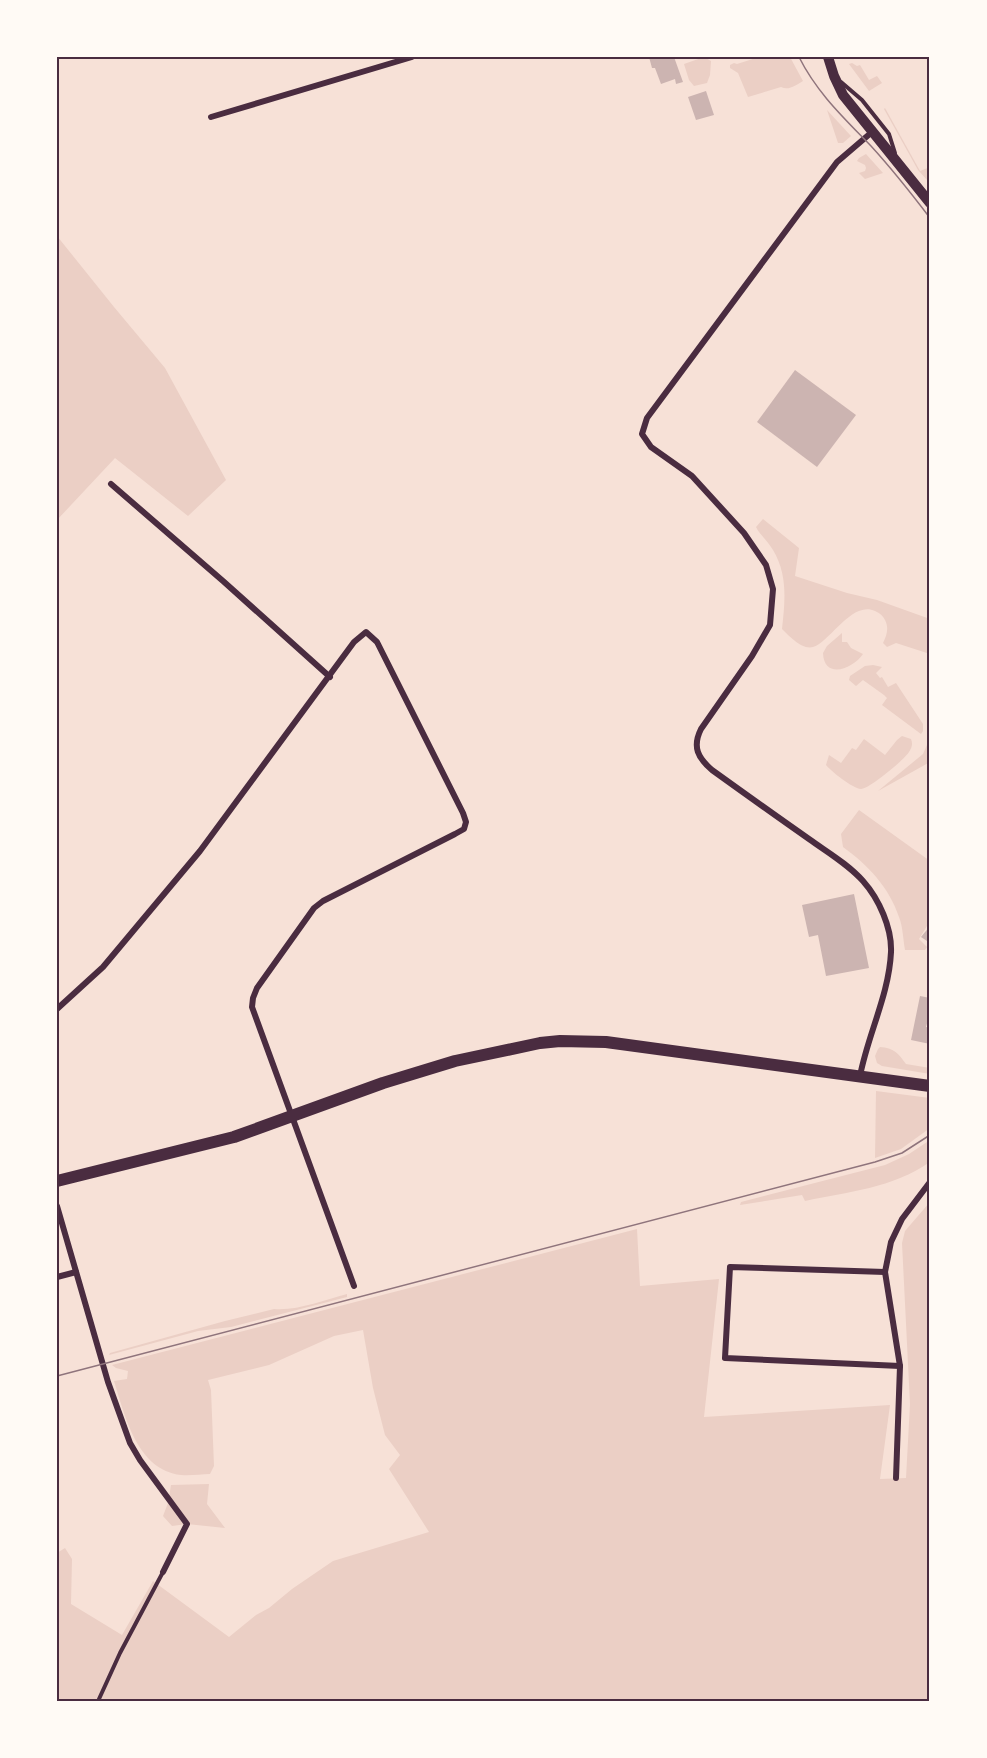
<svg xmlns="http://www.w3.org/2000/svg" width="987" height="1758" viewBox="0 0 987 1758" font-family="'DM Sans',sans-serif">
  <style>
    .green { fill: #ebcfc5 }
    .building { fill: #ccb4b1 }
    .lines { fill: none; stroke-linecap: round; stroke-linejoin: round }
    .service { stroke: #4a2c40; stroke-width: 4 }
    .minor { stroke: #4a2c40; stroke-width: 6 }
    .secondary { stroke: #4a2c40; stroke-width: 10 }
    .primary { stroke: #4a2c40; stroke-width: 12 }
    .tram { stroke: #8f747c; stroke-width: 1.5 }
    .neatline { fill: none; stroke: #4a2c40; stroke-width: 2 }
  </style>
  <rect width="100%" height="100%" fill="#f7e1d7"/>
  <g class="green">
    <polygon points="704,57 711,61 710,75 707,83 694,86 689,80 684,64"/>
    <path d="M759,57H790L803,81C796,85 789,91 781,87L748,97L738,73L730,68V65L734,63L737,64Z"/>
    <polygon points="852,63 857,66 860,65 869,80 877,76 882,83 869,91 849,64"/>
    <polygon points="885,108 920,171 930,167 930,181 928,181 918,170 884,109"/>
    <polygon points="827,110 851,136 843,143 838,143"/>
    <polygon points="866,154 883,173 865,179 859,173 865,171 866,168 865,165 857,161 859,158"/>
    <polygon points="57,236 114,307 165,368 226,480 188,516 115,458 57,520"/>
    <path d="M763,519L799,548L795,576L847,593L877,600L930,619V654L896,643L887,647L883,643C887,635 889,628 885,620C883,616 880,613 875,611C852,600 830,642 813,647C802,650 789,636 782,629C785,601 788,575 773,550C768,541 760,535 756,527Z"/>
    <path d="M842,633V642H847L851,648L863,654C853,669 824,680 823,653L827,646Z"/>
    <polygon points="873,665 882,667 876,673 880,678 882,677 888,687 896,683 923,724 923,731 921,734 882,705 887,698 884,695 863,680 856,686 849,680 850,676 865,666"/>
    <path d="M902,736L911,739C913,744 912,747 909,752C904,760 869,789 861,789C852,788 832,772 826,765L829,755L841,763L852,748L856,750L864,739L885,755L897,740Z"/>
    <polygon points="930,738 930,762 878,791 923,754"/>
    <path d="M859,810L930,861V911L928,914L930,915V921L919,939L927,947L925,950H905C903,939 903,927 899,917C889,887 868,865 843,847L841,834Z"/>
    <path d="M880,1047C894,1048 898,1053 906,1064L930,1068V1074L882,1066L877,1063L875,1056L878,1049Z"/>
    <polygon points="876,1091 930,1098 930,1128 901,1149 875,1158"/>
    <path d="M930,1140V1162C893,1188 847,1192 805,1201L802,1195L740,1205L741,1202L885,1165L909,1154Z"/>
    <path d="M930,1202V1701H57V1553L65,1548L72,1559L71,1604L122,1635L153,1581L229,1637L256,1615L269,1608L292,1589L333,1561L429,1532L389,1469L400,1455L385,1435L373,1388L363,1330L334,1336L269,1365L208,1380L211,1390L214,1466L210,1474C201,1474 190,1476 181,1475C137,1470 125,1416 114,1381L127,1379L128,1371L116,1368L112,1365L637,1229L640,1286L719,1279L704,1417L890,1405L880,1479L906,1478L910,1404L902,1243L905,1231Z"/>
    <path d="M347,1294V1297L231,1327L198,1331L109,1355L110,1353L225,1321L274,1309C297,1311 324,1300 347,1294Z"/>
    <polygon points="209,1484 207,1504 225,1528 187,1524 172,1526 163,1516 168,1503 171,1485"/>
  </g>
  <g class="building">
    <polygon points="649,57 674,57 683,82 676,84 675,79 661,84 655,68 652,68"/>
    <polygon points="706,91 714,115 696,120 688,97"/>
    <polygon points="795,370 856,415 817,467 757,422"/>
    <polygon points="854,894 869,968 826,976 818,935 809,937 802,905"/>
    <polygon points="930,926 930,943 921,937"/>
    <polygon points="920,996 930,998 930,1013 926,1027 930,1028 930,1044 911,1040"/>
  </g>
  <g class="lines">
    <g class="service">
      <polyline points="841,82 862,100 889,134 895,153"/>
      <polyline points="100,1701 99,1699 120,1653 163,1572"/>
    </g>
    <g class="minor">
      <polyline points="211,117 412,57"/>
      <polyline points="111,484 223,581 330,677"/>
      <polyline points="57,1009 103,967 200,851 354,642 366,632 377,642 463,813 466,822 464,829 455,834 323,901 314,908 257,988 253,998 252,1007 354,1286"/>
      <path d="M860,1076C868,1034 889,995 891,952C892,928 879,899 863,881C848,864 827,852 809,839C776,816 744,793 712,770C698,758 692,747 701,729L752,656L770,625L773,589L766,565L744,533L692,476L651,447L642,434L647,418L837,162L872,132"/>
      <polyline points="57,1206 108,1382 130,1443 140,1460 187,1524 163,1572"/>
      <polyline points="885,1272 730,1267 725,1358 900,1366"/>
      <polyline points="57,1277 76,1272"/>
      <polyline points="896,1478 900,1366 885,1272 891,1242 902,1219 930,1182"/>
    </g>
    <polyline class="secondary" points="828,57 834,76 843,95 930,203"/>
    <polyline class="primary" points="57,1181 234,1137 383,1083 455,1061 540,1043 560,1041 606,1042 930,1086"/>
    <g class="tram">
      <path d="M799,57C817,93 844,118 871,146C892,169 911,193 930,218"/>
      <polyline points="57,1376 875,1162 902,1153 930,1135"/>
    </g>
  </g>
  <rect width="987" height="1758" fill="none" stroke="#fffaf5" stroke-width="117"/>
  <rect x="58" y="58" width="870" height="1642" class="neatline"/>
</svg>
